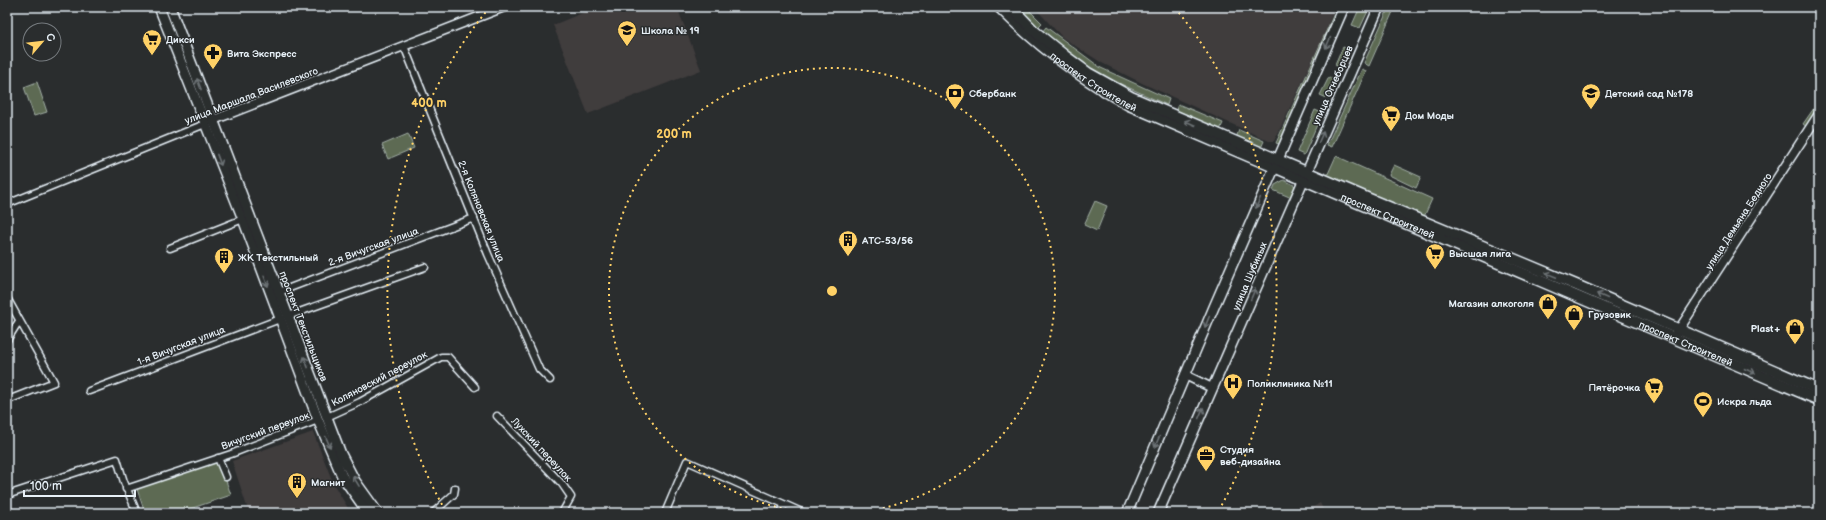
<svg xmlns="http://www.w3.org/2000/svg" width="1826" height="520" viewBox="0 0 1826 520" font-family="'Balsamiq Sans',sans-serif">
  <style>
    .built { fill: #403c3d }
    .green { fill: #5d6b53; stroke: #a2aea6 }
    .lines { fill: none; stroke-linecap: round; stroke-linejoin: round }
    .minor-casing { stroke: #e8f1f8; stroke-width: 9 }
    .tertiary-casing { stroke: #e8f1f8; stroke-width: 11 }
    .secondary-casing { stroke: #e8f1f8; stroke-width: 12 }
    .primary-casing { stroke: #e8f1f8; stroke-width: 13 }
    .minor { stroke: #2a2d2e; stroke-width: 6 }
    .tertiary { stroke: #2a2d2e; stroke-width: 8 }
    .secondary { stroke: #2a2d2e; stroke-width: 9 }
    .primary { stroke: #2a2d2e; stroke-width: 10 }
    .oneway { stroke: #6c7275 }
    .ring { fill: none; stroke: #ffd166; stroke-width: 2; stroke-dasharray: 2 4 }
    .labels { text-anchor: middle; stroke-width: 3; stroke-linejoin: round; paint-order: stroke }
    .poi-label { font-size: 10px; font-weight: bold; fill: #e8f1f8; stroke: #2a2d2e; text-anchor: start }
    .street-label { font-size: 10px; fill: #e8f1f8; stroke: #2a2d2e }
    .centre { fill: #ffd166; stroke: #2a2d2e; stroke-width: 2 }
    .ring-label { font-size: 12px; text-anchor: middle; font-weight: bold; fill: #ffd166; stroke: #2a2d2e; stroke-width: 3; stroke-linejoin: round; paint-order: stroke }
  </style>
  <rect width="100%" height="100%" fill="#2a2d2e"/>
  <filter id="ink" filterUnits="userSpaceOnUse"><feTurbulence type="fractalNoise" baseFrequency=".025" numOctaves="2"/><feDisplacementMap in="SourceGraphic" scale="8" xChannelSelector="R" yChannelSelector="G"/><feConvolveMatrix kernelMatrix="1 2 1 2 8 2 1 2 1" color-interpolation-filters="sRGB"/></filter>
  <g filter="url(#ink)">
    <g class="built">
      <polygon points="597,7 677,7 701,70 588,114 553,25"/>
      <polygon points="1034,7 1335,7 1324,35 1282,125 1274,141 1269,141 1144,84 1102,63 1063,38"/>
      <polygon points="313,432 334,485 351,513 249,513 232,461"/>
      <polygon points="1320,503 1325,513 1303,513"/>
    </g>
    <g class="green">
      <polygon points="1016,7 1026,7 1042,23 1037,28"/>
      <polygon points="1337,7 1342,10 1281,145 1276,143"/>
      <polygon points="1360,7 1368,11 1360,28 1352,25"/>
      <polygon points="1389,7 1395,7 1369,66 1364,63"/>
      <polygon points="1046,27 1101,68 1169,99 1167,105 1101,75 1080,62 1042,32"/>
      <polygon points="1343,47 1350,50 1342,69 1335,65"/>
      <polygon points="1362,69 1366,71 1332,147 1327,145"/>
      <polygon points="1329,77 1337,80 1329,99 1320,95"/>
      <polygon points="37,82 47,112 34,116 24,87"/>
      <polygon points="1819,101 1819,111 1808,128 1803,124"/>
      <polygon points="1178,104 1223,123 1220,130 1176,110"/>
      <polygon points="1315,110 1322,113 1304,155 1297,152"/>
      <polygon points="1239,130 1264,141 1261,148 1236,138"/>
      <polygon points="408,134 414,148 388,159 382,145"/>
      <polygon points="1336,156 1432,199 1423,219 1327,176"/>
      <polygon points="1394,165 1421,177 1416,188 1389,175"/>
      <polygon points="1284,180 1294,185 1297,189 1294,199 1273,190 1275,185"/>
      <polygon points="1095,201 1107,206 1097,231 1084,225"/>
      <polygon points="218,458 231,495 178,513 145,513 136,486"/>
    </g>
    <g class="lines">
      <g class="minor-casing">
        <g id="minor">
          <polyline points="404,46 488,254 539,369 550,380"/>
          <polyline points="7,204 205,124"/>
          <polyline points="170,248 243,219"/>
          <polyline points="279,292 474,218"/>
          <polyline points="7,298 54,382 8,400"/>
          <polyline points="288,316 425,267"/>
          <polyline points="7,340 19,321"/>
          <polyline points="89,391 280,319"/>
          <polyline points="497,416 562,484 571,497 562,513"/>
          <polyline points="327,417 360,402 441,357 448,357 475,387"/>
          <polyline points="218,458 226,477"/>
          <polyline points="126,489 231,454 318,420"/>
          <polyline points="7,495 117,459 124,482 137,513"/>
          <polyline points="433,513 454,494 455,488"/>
          <polyline points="665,513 687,461 804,513"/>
          <polyline points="781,513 784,505"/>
        </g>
      </g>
      <g class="tertiary-casing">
        <g id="tertiary">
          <polyline points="208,122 504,7"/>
          <polyline points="1676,334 1819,114"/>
          <polyline points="1185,375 1212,388"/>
        </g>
      </g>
      <g class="secondary-casing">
        <g id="secondary">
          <polyline points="159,7 243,219 318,420 342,476 368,513"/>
          <polyline points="170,7 341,454 355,481 378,513"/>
          <polyline points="1127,513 1214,307 1344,7"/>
          <polyline points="1158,513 1379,7"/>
        </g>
      </g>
      <g class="primary-casing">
        <g id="primary">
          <path id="s1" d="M999,7C1038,46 1080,78 1129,105L1819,400"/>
          <polyline points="1011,7 1034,31 1065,56 1088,73 1131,97 1367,198 1576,285 1819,390"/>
        </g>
      </g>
      <use href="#minor" class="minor"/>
      <use href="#tertiary" class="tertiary"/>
      <use href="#secondary" class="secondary"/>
      <use href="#primary" class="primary"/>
    </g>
    <defs><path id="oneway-shaft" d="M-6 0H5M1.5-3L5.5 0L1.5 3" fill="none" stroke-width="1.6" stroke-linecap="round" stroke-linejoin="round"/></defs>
    <g class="oneway">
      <use href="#oneway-shaft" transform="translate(1328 43) rotate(114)"/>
      <use href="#oneway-shaft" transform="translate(199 84) rotate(-111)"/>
      <use href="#oneway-shaft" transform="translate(1190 123) rotate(-156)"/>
      <use href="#oneway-shaft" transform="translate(1321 137) rotate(-66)"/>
      <use href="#oneway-shaft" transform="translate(219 160) rotate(69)"/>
      <use href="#oneway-shaft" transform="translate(1258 203) rotate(113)"/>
      <use href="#oneway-shaft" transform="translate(1551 275) rotate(-158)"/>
      <use href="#oneway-shaft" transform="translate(266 281) rotate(70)"/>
      <use href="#oneway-shaft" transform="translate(1253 294) rotate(-67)"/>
      <use href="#oneway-shaft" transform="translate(1602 296) rotate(-156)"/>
      <use href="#oneway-shaft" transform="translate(1207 322) rotate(112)"/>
      <use href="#oneway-shaft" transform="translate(306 362) rotate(-111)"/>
      <use href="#oneway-shaft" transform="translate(1750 371) rotate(23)"/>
      <use href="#oneway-shaft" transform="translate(1201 413) rotate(-67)"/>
      <use href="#oneway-shaft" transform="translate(328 442) rotate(67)"/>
      <use href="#oneway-shaft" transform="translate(1157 442) rotate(113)"/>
      <use href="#oneway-shaft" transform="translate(356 481) rotate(-121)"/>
    </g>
  </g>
  <g class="ring">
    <path d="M811 513A223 223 0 1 1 853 513"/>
    <path d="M445 510A445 445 0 0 1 489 8M1175 8A445 445 0 0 1 1219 510"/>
  </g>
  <defs>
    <g id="school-pin" transform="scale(1)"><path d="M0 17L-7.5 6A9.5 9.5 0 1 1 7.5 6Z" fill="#ffd166" stroke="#2a2d2e"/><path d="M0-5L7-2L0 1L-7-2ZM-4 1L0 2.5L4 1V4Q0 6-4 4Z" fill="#111"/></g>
    <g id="supermarket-pin" transform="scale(1)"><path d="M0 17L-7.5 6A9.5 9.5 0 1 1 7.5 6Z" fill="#ffd166" stroke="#2a2d2e"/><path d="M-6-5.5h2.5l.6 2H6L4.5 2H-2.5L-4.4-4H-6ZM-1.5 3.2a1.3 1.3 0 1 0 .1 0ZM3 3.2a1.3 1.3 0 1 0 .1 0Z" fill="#111"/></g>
    <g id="pharmacy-pin" transform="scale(1)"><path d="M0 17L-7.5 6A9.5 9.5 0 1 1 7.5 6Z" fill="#ffd166" stroke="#2a2d2e"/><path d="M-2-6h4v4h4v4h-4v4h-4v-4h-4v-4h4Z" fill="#111"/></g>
    <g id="bank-pin" transform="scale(1)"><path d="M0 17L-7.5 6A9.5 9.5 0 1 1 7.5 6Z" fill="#ffd166" stroke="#2a2d2e"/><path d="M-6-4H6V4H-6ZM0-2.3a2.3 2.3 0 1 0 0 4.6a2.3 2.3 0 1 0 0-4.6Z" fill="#111"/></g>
    <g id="building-pin" transform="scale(1)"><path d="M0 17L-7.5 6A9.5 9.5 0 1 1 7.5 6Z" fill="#ffd166" stroke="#2a2d2e"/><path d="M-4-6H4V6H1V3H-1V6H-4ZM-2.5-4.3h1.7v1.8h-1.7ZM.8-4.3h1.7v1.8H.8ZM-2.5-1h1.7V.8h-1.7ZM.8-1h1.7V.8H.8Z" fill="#111"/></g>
    <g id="shop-pin" transform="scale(1)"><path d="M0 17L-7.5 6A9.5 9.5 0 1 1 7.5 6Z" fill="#ffd166" stroke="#2a2d2e"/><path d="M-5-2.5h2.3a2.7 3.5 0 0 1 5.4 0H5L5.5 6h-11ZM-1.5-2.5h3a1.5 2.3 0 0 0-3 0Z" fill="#111"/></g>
    <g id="hospital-pin" transform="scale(1)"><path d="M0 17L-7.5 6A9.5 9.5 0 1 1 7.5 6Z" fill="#ffd166" stroke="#2a2d2e"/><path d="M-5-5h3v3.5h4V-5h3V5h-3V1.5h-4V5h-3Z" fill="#111"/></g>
    <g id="stadium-pin" transform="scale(1)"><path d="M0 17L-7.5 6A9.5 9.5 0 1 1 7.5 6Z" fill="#ffd166" stroke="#2a2d2e"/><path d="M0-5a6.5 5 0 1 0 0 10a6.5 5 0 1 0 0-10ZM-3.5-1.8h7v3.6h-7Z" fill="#111"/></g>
    <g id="office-pin" transform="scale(1)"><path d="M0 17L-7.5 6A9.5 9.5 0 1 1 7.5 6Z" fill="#ffd166" stroke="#2a2d2e"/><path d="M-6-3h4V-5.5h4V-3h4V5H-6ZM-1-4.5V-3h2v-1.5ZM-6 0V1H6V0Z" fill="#111"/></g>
  </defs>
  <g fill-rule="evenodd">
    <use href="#school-pin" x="627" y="30"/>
    <use href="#supermarket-pin" x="152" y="39"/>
    <use href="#pharmacy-pin" x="213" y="53"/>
    <use href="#bank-pin" x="955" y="93"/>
    <use href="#school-pin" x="1591" y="93"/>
    <use href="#supermarket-pin" x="1391" y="115"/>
    <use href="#building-pin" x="848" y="240"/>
    <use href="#supermarket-pin" x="1435" y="253"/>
    <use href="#building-pin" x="224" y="257"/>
    <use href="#shop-pin" x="1548" y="303"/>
    <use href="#shop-pin" x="1574" y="314"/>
    <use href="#shop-pin" x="1795" y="328"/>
    <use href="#hospital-pin" x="1233" y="383"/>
    <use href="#supermarket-pin" x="1654" y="387"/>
    <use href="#stadium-pin" x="1703" y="401"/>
    <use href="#office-pin" x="1206" y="455"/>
    <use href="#building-pin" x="297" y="482"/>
  </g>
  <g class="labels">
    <g class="poi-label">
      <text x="641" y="34">Школа № 19</text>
      <text x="166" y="43">Дикси</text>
      <text x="227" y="57">Вита Экспресс</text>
      <text x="969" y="97">Сбербанк</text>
      <text x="1605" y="97">Детский сад №178</text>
      <text x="1405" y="119">Дом Моды</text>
      <text x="862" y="244">АТС-53/56</text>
      <text x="1449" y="257">Высшая лига</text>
      <text x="238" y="261">ЖК Текстильный</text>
      <text x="1534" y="307" text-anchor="end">Магазин алкоголя</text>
      <text x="1588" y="318">Грузовик</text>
      <text x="1781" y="332" text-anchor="end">Plast+</text>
      <text x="1247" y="387">Поликлиника №11</text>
      <text x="1640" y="391" text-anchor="end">Пятёрочка</text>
      <text x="1717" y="405">Искра льда</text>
      <text x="1220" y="453">Студия<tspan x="1220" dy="12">веб-дизайна</tspan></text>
      <text x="311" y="486">Магнит</text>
    </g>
    <g class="street-label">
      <text dy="4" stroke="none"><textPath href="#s1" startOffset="121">проспект Строителей</textPath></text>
      <text transform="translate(1332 85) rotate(-66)" y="4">улица Огнеборцев</text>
      <text transform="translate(251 95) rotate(-21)" y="4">улица Маршала Василевского</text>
      <text transform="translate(482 211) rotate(68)" y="4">2-я Коляновская улица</text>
      <text dy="4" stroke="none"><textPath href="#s1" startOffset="445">проспект Строителей</textPath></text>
      <text transform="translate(1738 221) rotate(-57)" y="4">улица Демьяна Бедного</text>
      <text transform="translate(373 246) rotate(-20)" y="4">2-я Вичугская улица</text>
      <text transform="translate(1249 276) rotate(-67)" y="4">улица Шубиных</text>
      <text transform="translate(304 326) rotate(69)" y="4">проспект Текстильщиков</text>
      <text dy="4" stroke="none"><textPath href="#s1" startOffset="769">проспект Строителей</textPath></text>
      <text transform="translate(181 345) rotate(-21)" y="4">1-я Вичугская улица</text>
      <text transform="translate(379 378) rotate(-28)" y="4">Коляновский переулок</text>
      <text transform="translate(265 430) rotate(-20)" y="4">Вичугский переулок</text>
      <text transform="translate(542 449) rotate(47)" y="4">Лухский переулок</text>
    </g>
  </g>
  <circle cx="832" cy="291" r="6" class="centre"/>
  <g class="ring-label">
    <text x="429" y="107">400 m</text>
    <text x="674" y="138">200 m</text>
  </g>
  <rect width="1826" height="520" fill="none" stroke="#2a2d2e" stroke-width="24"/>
  <rect x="12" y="12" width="1802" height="496" fill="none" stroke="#e8f1f8" stroke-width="1.5" filter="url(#ink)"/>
  <g transform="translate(42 42) rotate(62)"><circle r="19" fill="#2a2d2e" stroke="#767b7f"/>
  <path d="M0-3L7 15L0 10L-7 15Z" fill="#ffd166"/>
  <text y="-6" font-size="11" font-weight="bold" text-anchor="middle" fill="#e8f1f8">С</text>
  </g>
  <path d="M24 490v6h111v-6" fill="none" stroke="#e8f1f8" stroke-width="2"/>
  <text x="30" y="490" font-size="12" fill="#e8f1f8" stroke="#2a2d2e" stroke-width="3" paint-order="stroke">100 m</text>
</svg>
